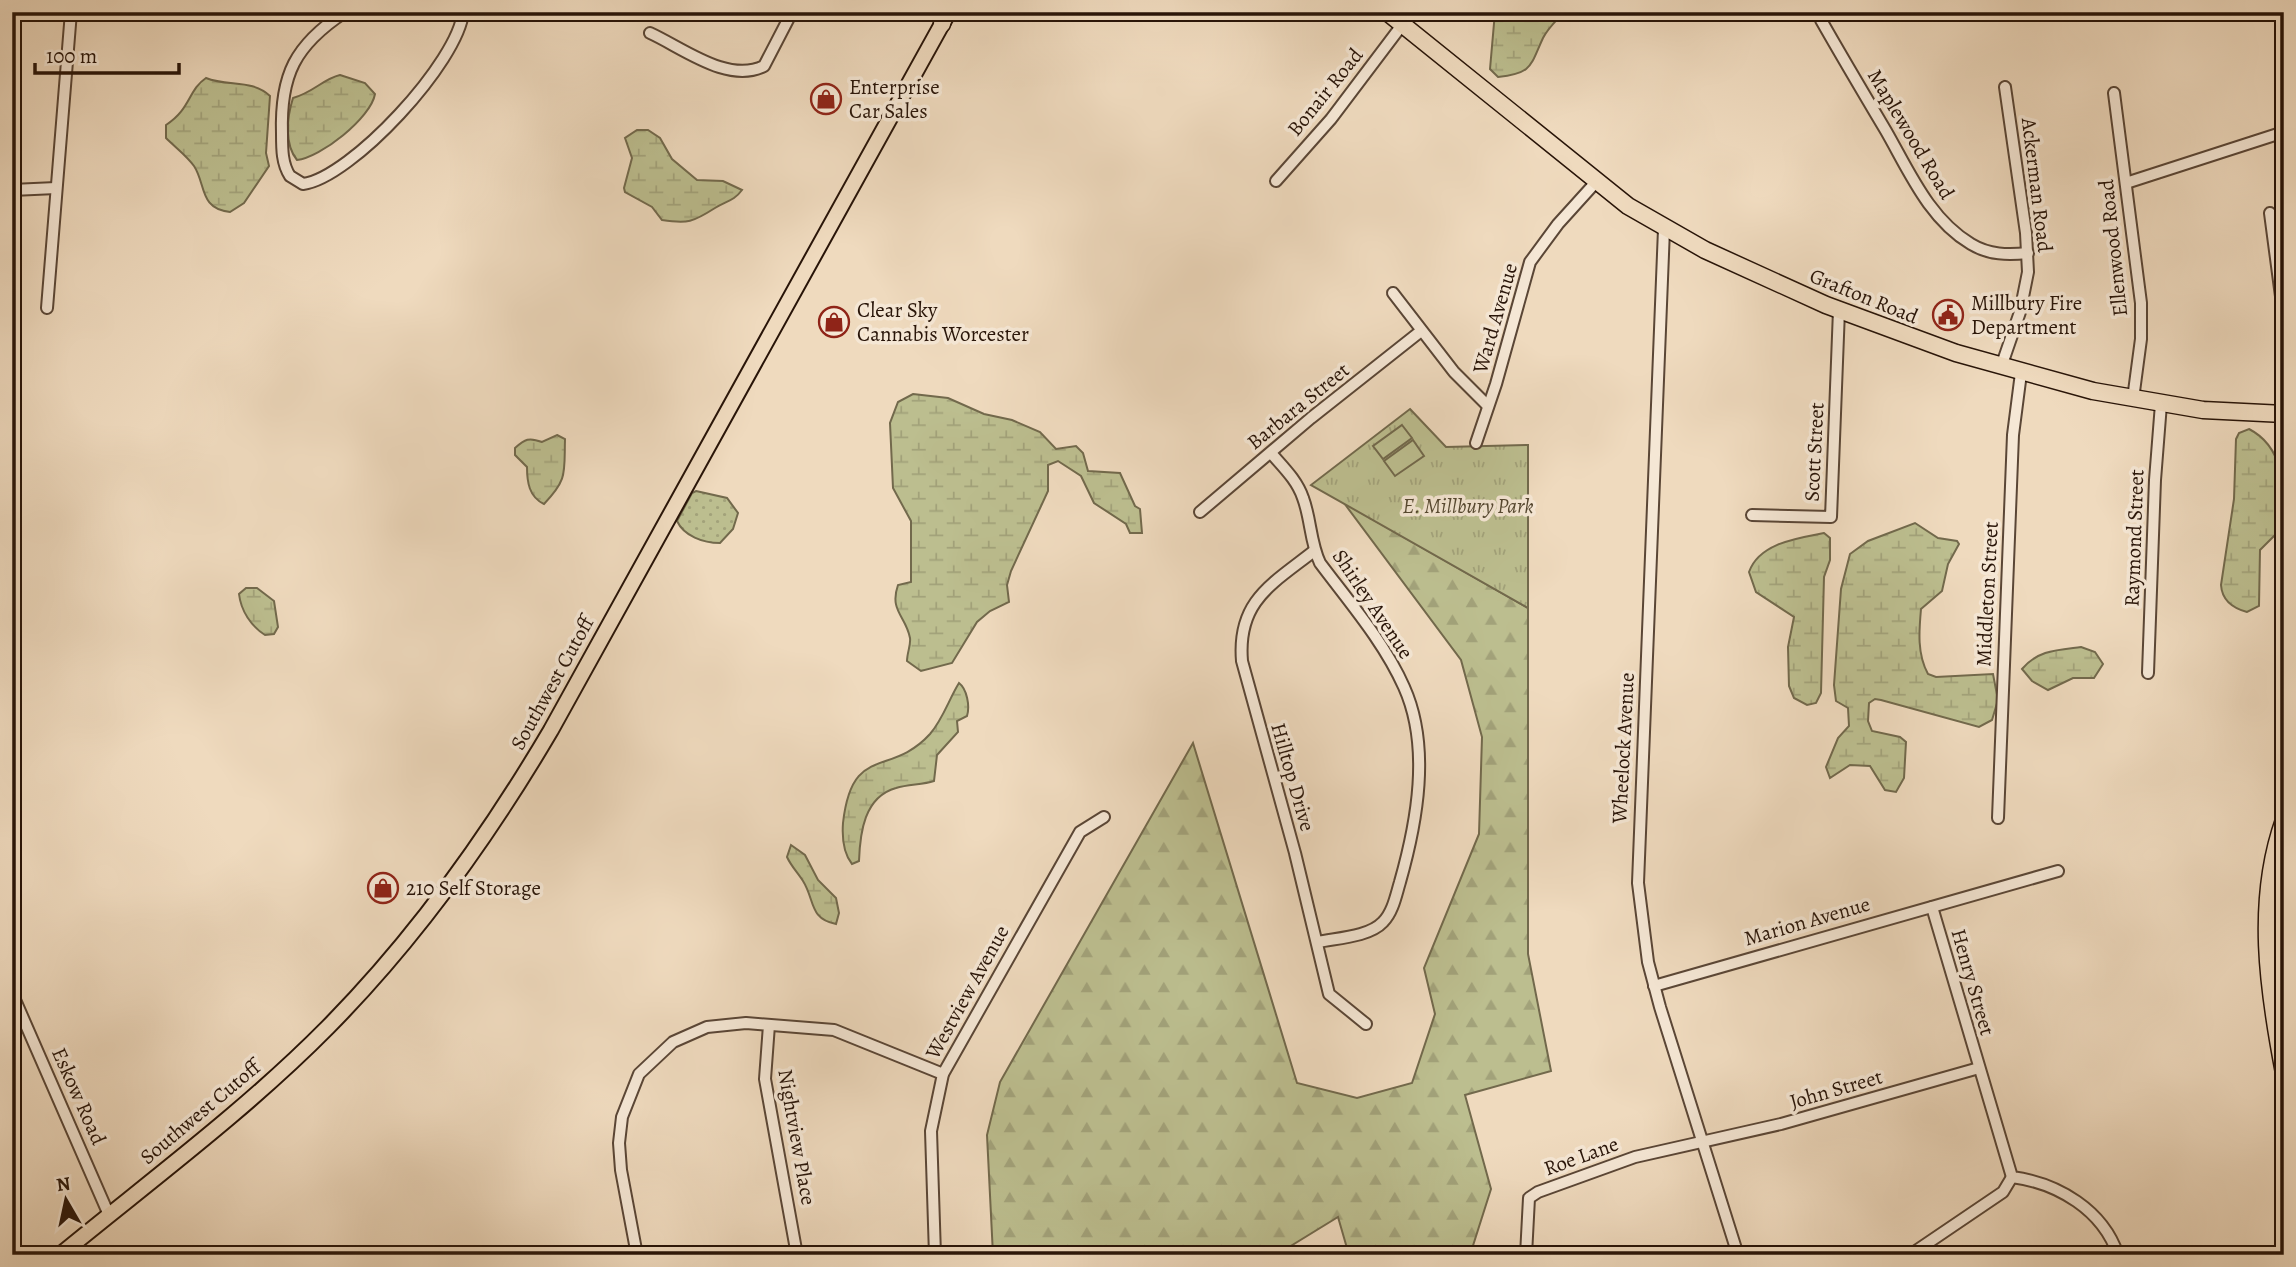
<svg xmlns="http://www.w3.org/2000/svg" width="2296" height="1267" viewBox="0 0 2296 1267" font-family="Alegreya,serif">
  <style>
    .grass { fill: url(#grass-dots); stroke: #72694c; stroke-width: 2 }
    .forest { fill: url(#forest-firs); stroke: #72694c; stroke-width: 2 }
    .wetland { fill: url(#wetland-marsh); stroke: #72694c; stroke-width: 2 }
    .park { fill: url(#park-tufts); stroke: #72694c; stroke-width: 2 }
    .garden { fill: #bcbe8f; stroke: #72694c; stroke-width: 2 }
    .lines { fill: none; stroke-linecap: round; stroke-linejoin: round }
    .minor-casing { stroke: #5a4636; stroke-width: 14 }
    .major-casing { stroke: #281408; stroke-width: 18 }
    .highway-casing { stroke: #281408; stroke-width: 19 }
    .minor { stroke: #f5e7d5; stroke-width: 10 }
    .major { stroke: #efdabe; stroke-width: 14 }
    .highway { stroke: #efdabe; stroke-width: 16 }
    .labels { text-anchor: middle; stroke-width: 7; stroke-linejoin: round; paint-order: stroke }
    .poi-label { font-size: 21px; fill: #281408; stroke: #f5e7d5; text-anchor: start }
    .street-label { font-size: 21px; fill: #281408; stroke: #f5e7d5 }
    .park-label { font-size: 21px; font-style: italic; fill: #544730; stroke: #f5e7d5 }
  </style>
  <defs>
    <pattern id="grass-dots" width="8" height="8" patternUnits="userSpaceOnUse" patternTransform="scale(1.75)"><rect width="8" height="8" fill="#bcbe8f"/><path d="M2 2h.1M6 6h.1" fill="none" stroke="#a2a27a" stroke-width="1.8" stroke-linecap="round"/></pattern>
    <pattern id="forest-firs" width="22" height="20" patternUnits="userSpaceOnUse" patternTransform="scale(1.75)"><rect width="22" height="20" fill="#bcbe8f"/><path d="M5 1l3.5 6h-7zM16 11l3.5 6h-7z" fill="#a2a27a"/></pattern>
    <pattern id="wetland-marsh" width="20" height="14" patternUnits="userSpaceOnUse" patternTransform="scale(1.75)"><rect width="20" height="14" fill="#bcbe8f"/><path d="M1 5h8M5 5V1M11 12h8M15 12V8" fill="none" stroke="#a2a27a"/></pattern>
    <pattern id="park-tufts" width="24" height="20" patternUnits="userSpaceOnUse" patternTransform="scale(1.75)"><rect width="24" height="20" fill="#bcbe8f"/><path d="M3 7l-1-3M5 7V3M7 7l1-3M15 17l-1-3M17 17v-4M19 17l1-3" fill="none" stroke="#a2a27a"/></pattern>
  </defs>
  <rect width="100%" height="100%" fill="#efdabe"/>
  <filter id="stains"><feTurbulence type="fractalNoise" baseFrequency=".00286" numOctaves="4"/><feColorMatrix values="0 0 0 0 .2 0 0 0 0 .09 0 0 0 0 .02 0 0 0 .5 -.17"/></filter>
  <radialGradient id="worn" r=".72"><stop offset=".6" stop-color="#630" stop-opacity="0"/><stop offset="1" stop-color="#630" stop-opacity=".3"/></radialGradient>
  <path class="grass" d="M696,491L727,498L738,513L733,529L720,543C703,543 684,536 677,521L692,493Z"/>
  <polygon class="forest" points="1344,503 1528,608 1528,954 1551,1071 1465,1095 1491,1189 1470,1255 1349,1255 1338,1217 1276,1255 993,1255 987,1135 1000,1082 1193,743 1297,1083 1357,1098 1412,1083 1435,1014 1424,968 1479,834 1482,737 1461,660"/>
  <g class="wetland">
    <path d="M1495,12H1564C1557,20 1548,28 1543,38C1530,66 1533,73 1498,77L1490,69Z"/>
    <path d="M340,75L365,83L375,94C371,118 320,158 297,160C284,144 287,117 293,98C314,92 323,79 340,75Z"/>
    <path d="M206,78C228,87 252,79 270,96L266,153L269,166L244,203L230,212C199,209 206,184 194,166C187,156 175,147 166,138V125C191,109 188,90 206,78Z"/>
    <path d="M637,130H648L660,138L672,159L697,180L723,181L742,190C734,201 726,201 715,208C693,222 688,224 662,220L652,207L625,192L624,188L632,158L625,138Z"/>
    <path d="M913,394L948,398L984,414L1012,420L1040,432L1056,449L1076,446L1083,453L1088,471L1120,473L1135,506L1140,509L1142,533H1130L1126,524L1094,503L1081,476L1058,461L1048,465V491L1011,571L1007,585L1009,602L990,611L977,622L952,663L921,671L907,661C907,653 911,645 910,638C906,616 889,611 898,585L911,582V521L893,488L890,423L898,402Z"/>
    <path d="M2249,429C2286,448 2284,491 2284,526L2260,550L2259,606L2247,612C2232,608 2222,600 2221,585L2234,499L2236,439L2239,433Z"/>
    <path d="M557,435L565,439C564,473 568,479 544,504C529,497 527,482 527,467L515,455V448C525,439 529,437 542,442Z"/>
    <path d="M1915,523L1938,538L1957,541L1959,544L1948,564L1942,591L1921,609C1919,631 1917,654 1928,674L1936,677L1993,674L1998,700L1992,720L1979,727L1881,700L1875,699L1869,703L1868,721L1872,731L1900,737L1906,742L1904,778L1896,792L1885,790L1870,766L1850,765L1830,778L1826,767L1838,738L1849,726L1848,708L1836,701L1834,685L1841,589L1850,554L1868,541Z"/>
    <path d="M1824,533L1830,538V560L1824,577L1821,693L1816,703L1807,705L1794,698L1789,686L1788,647L1794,617L1756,592L1749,572C1759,543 1798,538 1824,533Z"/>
    <path d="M257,588L274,601L278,627L274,634L265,635C251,626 241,611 239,594L246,588Z"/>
    <path d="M2081,647L2095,652L2103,664L2094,678H2073L2048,690L2032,681L2022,669C2038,650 2057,650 2081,647Z"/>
    <path d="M959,683C967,689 970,706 967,716L957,721L958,732L937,755L934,781C922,785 909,784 896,788C864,797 860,833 859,861L852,864C843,853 842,837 843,823C852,743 890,778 930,734C943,719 949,699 959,683Z"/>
    <path d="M791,845L805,855L818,880L836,898L839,913L836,924C809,919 815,900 803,881C798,873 791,866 787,857Z"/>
  </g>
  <polygon class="park" points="1410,409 1446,447 1528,445 1528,608 1311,485"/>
  <g class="garden">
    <polygon points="1402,425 1412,438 1383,459 1373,446"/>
    <polygon points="1413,440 1424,456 1395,476 1384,461"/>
  </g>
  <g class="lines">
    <g class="minor-casing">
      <g id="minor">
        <path d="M345,12C295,45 280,75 282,134C282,149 282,164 290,176L303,184C351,178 459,61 463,12"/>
        <path d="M1821,20C1842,57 1864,94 1886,131C1909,171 1929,219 1971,244C1989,255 2008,255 2028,253"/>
        <path d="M650,33C683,48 728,84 764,66L792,12"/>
        <polyline points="2114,93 2141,303 2141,339 2133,399"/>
        <polyline points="1276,181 1331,119 1402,25"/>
        <polyline points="2126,183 2284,132"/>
        <polyline points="12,190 56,188"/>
        <polyline points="2270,213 2284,319"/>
        <polyline points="1664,229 1638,883 1648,962 1660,1007 1738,1255"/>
        <polyline points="1393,293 1454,372 1488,406"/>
        <polyline points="47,308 71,12"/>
        <polyline points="2001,367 2020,312 2028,272 2026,233 2005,87"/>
        <polyline points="1476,443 1496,384 1530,262 1558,224 1596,182"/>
        <path d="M1271,453C1283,467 1297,480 1303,498C1311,519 1310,542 1320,563C1350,603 1384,642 1404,687C1431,747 1417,822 1400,882C1396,895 1393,912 1383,922C1369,937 1337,938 1318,942"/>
        <polyline points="1200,512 1311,418 1421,331"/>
        <polyline points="1752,515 1831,517 1839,310"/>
        <path d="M1314,551C1272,584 1237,601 1242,661L1295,853L1329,994L1366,1024"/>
        <polyline points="2148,673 2155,480 2161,404"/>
        <polyline points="1998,818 2013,435 2021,373"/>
        <path d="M1932,907L2012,1177C2058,1183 2103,1210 2118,1255"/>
        <polyline points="1654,986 2058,871"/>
        <polyline points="12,993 109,1215"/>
        <polyline points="769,1025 765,1079 797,1255"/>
        <polyline points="637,1255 621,1170 619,1143 622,1117 639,1074 673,1042 707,1027 746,1023 834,1030 943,1074"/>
        <polyline points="935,1255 931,1131 943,1074 1080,832 1104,817"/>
        <polyline points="1526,1255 1529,1198 1538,1192 1635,1157 1781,1124 1979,1068"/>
        <polyline points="1910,1255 2003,1192 2012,1177"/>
      </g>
    </g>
    <g class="major-casing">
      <path id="major" d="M60,1255C150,1181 246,1110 328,1027C416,938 488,837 551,730L947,15"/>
    </g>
    <g class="highway-casing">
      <g id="highway">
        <polyline points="1387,12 1628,206 1705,250 1826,305 1956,353 2093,391 2203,410 2284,414"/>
        <polyline points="942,24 944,12"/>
        <path d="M2284,820C2255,901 2268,990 2284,1073"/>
      </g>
    </g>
    <use href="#minor" class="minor"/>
    <use href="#major" class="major"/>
    <use href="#highway" class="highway"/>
  </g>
  <defs>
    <g id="shop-ring" transform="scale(1.575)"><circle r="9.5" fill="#f5e7d5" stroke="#8f2418" stroke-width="1.5"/><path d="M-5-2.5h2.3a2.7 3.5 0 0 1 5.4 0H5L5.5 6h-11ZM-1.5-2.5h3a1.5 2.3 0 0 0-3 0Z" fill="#8f2418"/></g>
    <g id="civic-ring" transform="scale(1.575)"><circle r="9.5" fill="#f5e7d5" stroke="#8f2418" stroke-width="1.5"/><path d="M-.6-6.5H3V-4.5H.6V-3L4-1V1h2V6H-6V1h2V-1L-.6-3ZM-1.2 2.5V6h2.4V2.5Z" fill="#8f2418"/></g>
  </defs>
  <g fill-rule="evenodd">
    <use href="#shop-ring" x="826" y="99"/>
    <use href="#civic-ring" x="1948" y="315"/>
    <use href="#shop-ring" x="834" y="322"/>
    <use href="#shop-ring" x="383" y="888"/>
  </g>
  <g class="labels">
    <g class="poi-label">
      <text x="849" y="94">Enterprise<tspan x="849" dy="24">Car Sales</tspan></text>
      <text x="1971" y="310">Millbury Fire<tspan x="1971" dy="24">Department</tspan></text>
      <text x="857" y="317">Clear Sky<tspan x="857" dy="24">Cannabis Worcester</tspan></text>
      <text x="406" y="895">210 Self Storage</text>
    </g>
    <g class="street-label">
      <text transform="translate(1325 92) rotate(-51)" y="7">Bonair Road</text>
      <text transform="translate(1911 134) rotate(59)" y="7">Maplewood Road</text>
      <text transform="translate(2037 185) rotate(83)" y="7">Ackerman Road</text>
      <text transform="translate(2113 248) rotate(-96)" y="7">Ellenwood Road</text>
      <text transform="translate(1864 296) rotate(22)" y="7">Grafton Road</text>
      <text transform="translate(1495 318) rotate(-74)" y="7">Ward Avenue</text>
      <text transform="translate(1298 406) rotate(-39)" y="7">Barbara Street</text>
      <text transform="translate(1814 452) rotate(-87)" y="7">Scott Street</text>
      <text transform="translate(2134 538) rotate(-88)" y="7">Raymond Street</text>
      <text transform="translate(1987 594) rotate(-87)" y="7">Middleton Street</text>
      <text transform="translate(1373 604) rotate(56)" y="7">Shirley Avenue</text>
      <text transform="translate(552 683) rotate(-61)" y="7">Southwest Cutoff</text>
      <text transform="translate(1623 748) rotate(-87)" y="7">Wheelock Avenue</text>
      <text transform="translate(1293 777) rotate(74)" y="7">Hilltop Drive</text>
      <text transform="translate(1807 921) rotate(-16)" y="7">Marion Avenue</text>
      <text transform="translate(1973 982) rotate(74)" y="7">Henry Street</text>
      <text transform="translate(967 992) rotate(-61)" y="7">Westview Avenue</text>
      <text transform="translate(1836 1089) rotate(-16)" y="7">John Street</text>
      <text transform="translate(79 1096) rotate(66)" y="7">Eskow Road</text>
      <text transform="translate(200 1112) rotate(-40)" y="7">Southwest Cutoff</text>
      <text transform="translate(797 1137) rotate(80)" y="7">Nightview Place</text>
      <text transform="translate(1581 1156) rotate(-20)" y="7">Roe Lane</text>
    </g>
    <g class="park-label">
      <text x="1468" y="513">E. Millbury Park</text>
    </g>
  </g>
  <rect width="2296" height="1267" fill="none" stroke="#efdabe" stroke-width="42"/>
  <rect x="14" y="14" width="2268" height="1239" fill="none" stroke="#281408" stroke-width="3.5"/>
  <rect x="21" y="21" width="2254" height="1225" fill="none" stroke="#281408" stroke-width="2"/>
  <g transform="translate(66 1200) rotate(351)" stroke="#f5e7d5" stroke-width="5" paint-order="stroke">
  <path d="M0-5L12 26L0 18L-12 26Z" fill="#281408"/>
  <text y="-10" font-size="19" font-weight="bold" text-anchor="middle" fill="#281408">N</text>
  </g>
  <path d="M35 63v10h144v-10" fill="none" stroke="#281408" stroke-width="3.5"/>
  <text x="46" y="63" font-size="21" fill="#281408" stroke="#f5e7d5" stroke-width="5" paint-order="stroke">100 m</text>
  <rect width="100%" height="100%" filter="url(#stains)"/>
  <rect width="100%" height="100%" fill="url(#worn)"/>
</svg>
